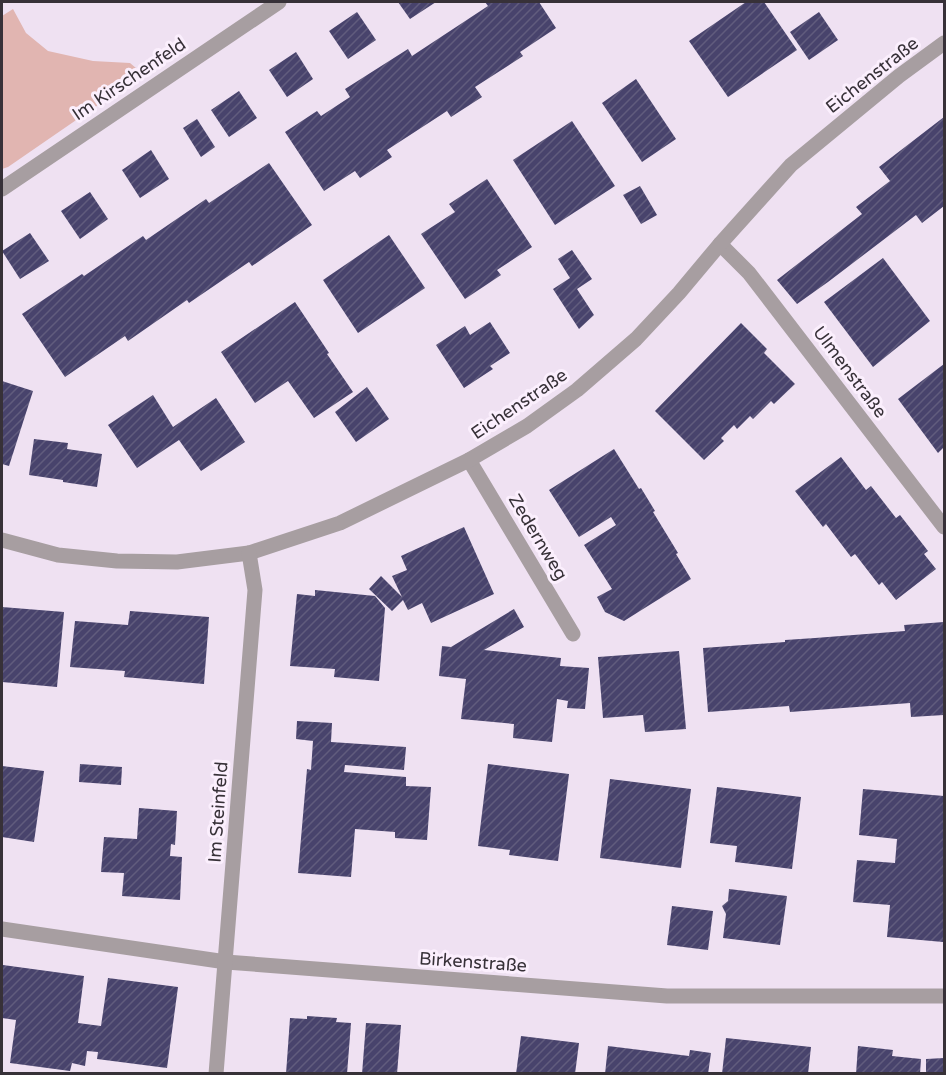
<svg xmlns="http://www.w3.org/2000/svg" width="946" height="1075" viewBox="0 0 946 1075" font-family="'Varela Round',sans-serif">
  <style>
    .green { fill: #e1b5b1 }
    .building { fill: url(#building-hatch) }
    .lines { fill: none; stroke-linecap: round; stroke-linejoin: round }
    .street { stroke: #a79ea1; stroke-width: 15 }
    .labels { text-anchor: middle; stroke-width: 6; stroke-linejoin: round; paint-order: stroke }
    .street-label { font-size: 18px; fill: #373138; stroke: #fbeffd }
  </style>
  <defs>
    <pattern id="building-hatch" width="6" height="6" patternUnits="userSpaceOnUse" patternTransform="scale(1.5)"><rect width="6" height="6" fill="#48436c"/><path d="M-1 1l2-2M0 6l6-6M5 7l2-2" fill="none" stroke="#615c7d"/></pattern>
  </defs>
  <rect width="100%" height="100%" fill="#efe1f2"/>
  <polygon class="green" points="13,9 26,33 48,51 93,61 130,63 143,74 8,167 2,169 2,16"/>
  <g class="building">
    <polygon points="398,2 436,2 410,19"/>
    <polygon points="485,2 539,2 556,28 520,52 523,56 475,87 482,97 451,117 447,111 387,150 392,157 360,178 355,171 324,191 285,132 317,111 321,116 350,97 345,89 408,49 412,56 488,6"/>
    <polygon points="746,2 764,2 797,50 728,97 689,41"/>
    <polygon points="357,12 376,40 348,59 329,31"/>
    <polygon points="819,12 838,40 809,60 790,32"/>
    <polygon points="296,52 313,79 287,97 269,70"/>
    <polygon points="636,79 676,139 642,162 602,103"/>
    <polygon points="239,91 257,118 229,137 211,110"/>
    <polygon points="944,117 944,206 922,223 916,215 828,282 797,304 777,280 862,214 856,207 890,181 879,167"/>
    <polygon points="197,119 215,147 201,157 183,128"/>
    <polygon points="572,121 615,186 555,225 513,160"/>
    <polygon points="151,150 169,179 140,198 122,170"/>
    <polygon points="269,163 312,225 252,266 249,262 189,303 187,300 128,341 125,336 65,377 22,314 82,274 84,276 143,236 146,240 206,199 209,203"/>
    <polygon points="487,179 532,247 497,270 501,275 465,299 421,234 455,212 449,204"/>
    <polygon points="640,186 657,215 641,224 623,195"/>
    <polygon points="90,192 108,219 80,239 61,211"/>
    <polygon points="30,233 49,261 20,279 2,251"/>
    <polygon points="389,235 425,288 358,333 323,280"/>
    <polygon points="572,250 592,279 577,289 594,315 579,329 553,289 570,278 558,259"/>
    <polygon points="883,258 930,321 873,367 824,302"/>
    <polygon points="295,302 329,353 327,354 353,392 314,418 288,381 255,403 221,352"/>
    <polygon points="490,322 510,353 490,366 493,369 464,388 436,345 465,326 470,335"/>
    <polygon points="741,323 767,349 764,353 795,384 774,404 771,401 753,419 750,416 737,429 734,425 721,438 724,441 704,460 655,411"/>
    <polygon points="944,364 944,447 938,453 898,399"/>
    <polygon points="2,381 33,391 9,466 2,464"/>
    <polygon points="367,387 389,419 356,442 335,412"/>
    <polygon points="153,395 173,427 216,398 245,442 201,471 179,440 137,468 108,425"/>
    <polygon points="34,439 68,443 67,449 102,454 97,487 63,482 63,480 29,475"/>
    <polygon points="614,449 639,489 641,488 655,511 653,512 678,553 676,554 691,579 624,621 605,612 597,597 612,589 584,545 616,525 611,517 579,537 549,490"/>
    <polygon points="841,457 866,490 871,486 896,518 900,515 928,551 924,554 936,569 896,600 882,582 879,585 855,554 851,557 826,524 823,527 795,491"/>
    <polygon points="464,527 494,594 431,623 422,603 408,610 403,600 392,611 369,589 381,576 402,597 392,576 407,570 401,556"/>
    <polygon points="315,590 375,596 385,608 379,681 334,677 335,669 290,666 297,594 315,596"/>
    <polygon points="2,607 64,612 57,687 2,682"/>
    <polygon points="514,609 524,627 484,650 561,658 560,666 589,668 585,709 567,708 568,701 557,699 552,742 513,738 514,724 461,719 466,679 439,676 442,646 451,647"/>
    <polygon points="130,611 209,617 204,684 124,677 125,671 70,667 75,621 128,625"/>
    <polygon points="944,622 944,715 911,717 910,703 790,712 789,706 708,712 703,648 785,642 785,640 815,638 905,631 904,625"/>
    <polygon points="679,651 686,729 645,732 643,715 603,718 598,657"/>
    <polygon points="297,721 332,723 331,742 406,747 404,770 345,765 344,772 406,777 406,786 431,787 427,840 395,838 395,832 355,829 351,877 298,873 307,769 311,770 313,741 296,739"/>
    <polygon points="80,764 122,767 121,785 79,782"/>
    <polygon points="488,764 569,774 558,861 509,855 510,850 478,846"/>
    <polygon points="2,766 44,771 34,842 2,837"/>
    <polygon points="610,779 691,789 681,868 600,858"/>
    <polygon points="717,787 801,797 792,869 735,862 737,846 710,843"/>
    <polygon points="863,789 944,796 944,927 943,942 887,937 890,905 853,902 857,860 895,863 897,839 859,835"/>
    <polygon points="139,808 177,811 175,845 171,844 170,856 182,857 180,900 122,896 124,873 101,872 104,837 137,839"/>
    <polygon points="729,889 787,896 780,945 723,938 726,914 722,906 728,901"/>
    <polygon points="672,906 713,911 708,950 667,945"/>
    <polygon points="3,965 84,976 78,1023 101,1026 108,978 178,987 167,1068 97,1059 98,1052 87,1051 85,1066 72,1063 70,1071 10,1063 16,1020 2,1018 2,977"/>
    <polygon points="307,1016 337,1018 336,1022 351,1023 347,1074 286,1074 290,1018 307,1019"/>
    <polygon points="366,1023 401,1025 397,1074 362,1074"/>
    <polygon points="521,1036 579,1043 575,1074 516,1074"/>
    <polygon points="726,1038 811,1047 808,1074 722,1074"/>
    <polygon points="608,1046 689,1056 690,1050 711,1053 708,1074 605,1074"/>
    <polygon points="858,1046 893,1050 892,1056 921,1059 920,1074 856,1074"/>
    <polygon points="944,1058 944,1074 926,1074 926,1059"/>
  </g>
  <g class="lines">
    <g class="street">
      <polyline points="2,189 279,2"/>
      <polyline points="720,244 749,273 944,527"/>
      <polyline points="469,460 573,634"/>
      <polyline points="2,540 58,555 117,561 177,562 249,553 340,523 469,460 527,426 577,390 636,339 679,293 720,244 791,165 899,76 944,43"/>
      <polyline points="2,929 226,962 667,996 944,996"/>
      <polyline points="216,1074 255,590 249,553"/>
    </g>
  </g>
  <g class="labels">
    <g class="street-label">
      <text transform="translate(872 75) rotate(-38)" y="6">Eichenstraße</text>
      <text transform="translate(129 79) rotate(-34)" y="6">Im Kirschenfeld</text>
      <text transform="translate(850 372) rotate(53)" y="6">Ulmenstraße</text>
      <text transform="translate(519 404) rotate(-34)" y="6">Eichenstraße</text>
      <text transform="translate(538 537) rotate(59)" y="6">Zedernweg</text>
      <text transform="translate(218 812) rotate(-86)" y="6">Im Steinfeld</text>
      <text transform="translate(473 962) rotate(4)" y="6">Birkenstraße</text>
    </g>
  </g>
  <rect width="946" height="1075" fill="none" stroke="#373138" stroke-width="6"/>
</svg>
